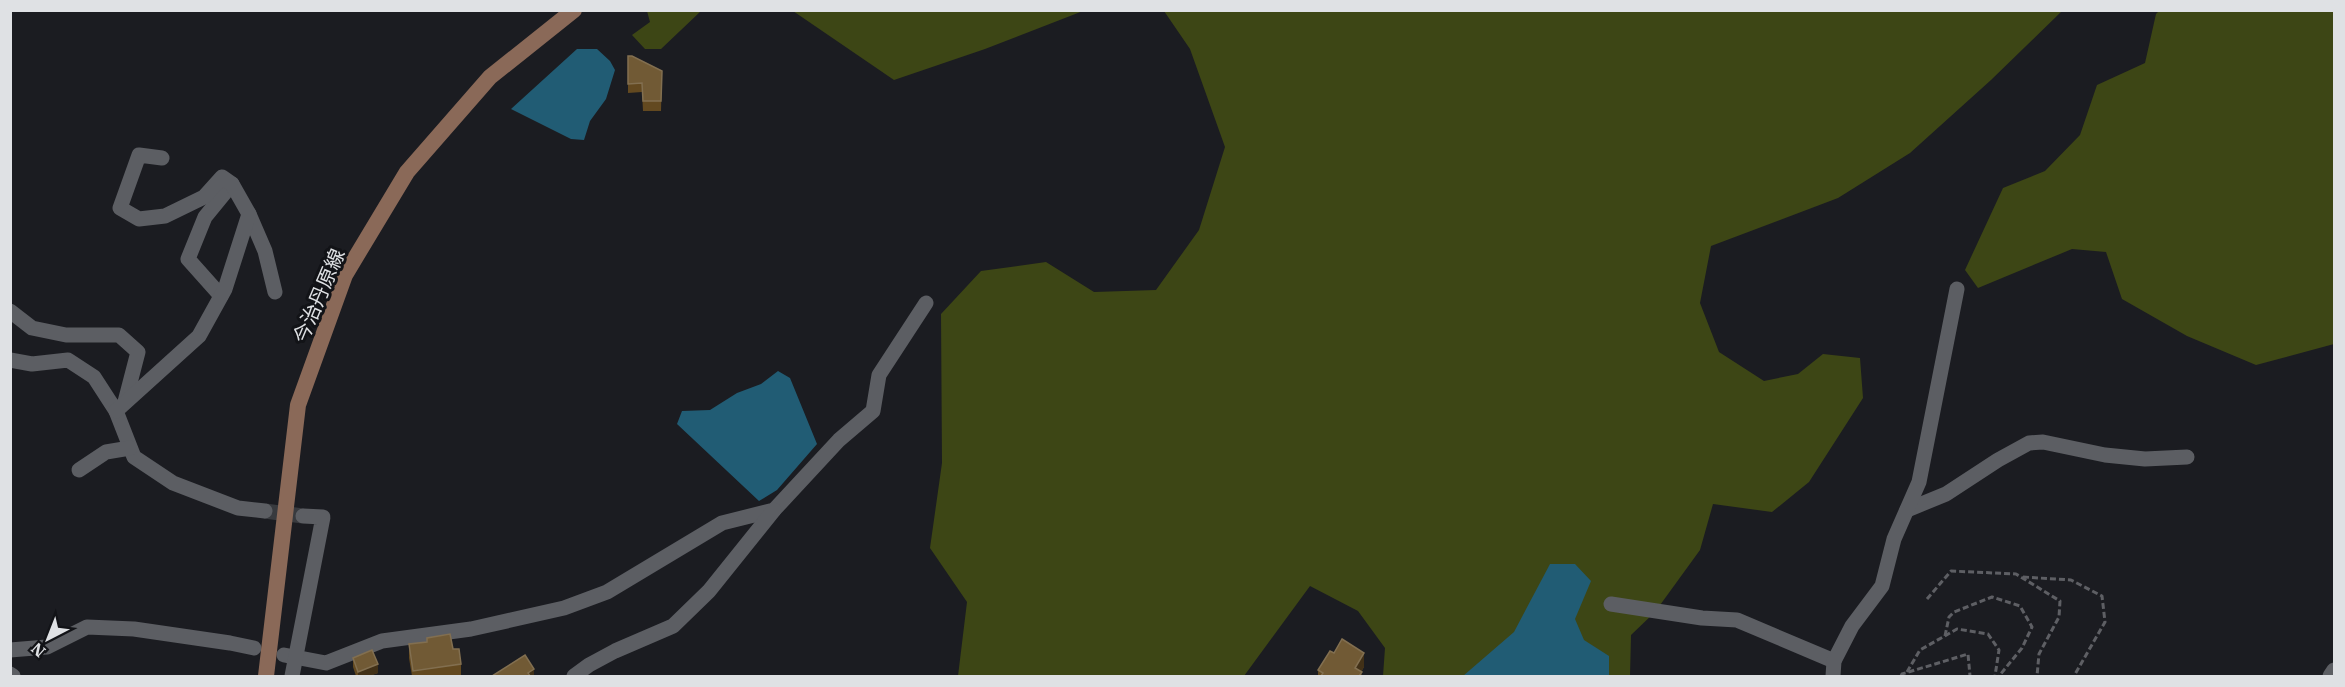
<svg xmlns="http://www.w3.org/2000/svg" width="2345" height="687" viewBox="0 0 2345 687" font-family="'IBM Plex Serif','Noto Sans JP',serif">
  <style>
    .forest { fill: #3d4615 }
    .water { fill: #215c74 }
    .lines { fill: none; stroke-linecap: round; stroke-linejoin: round }
    .minor-tunnel { stroke: #383a3e; stroke-width: 15; stroke-dasharray: 15 8; stroke-linecap: butt }
    .path { stroke: #5e5f64; stroke-width: 3; stroke-dasharray: 6 3; stroke-linecap: butt }
    .minor { stroke: #5c5e63; stroke-width: 15 }
    .secondary { stroke: #8a6958; stroke-width: 16 }
    .wall { fill: #634920 }
    .shaded-wall { fill: #413017 }
    .building { fill: #715a35; stroke: #826f50; stroke-width: 1.5 }
    .labels { text-anchor: middle; stroke-width: 6; stroke-linejoin: round; paint-order: stroke }
    .street-label { font-size: 20px; fill: #dfe1e4; stroke: #121317 }
  </style>
  <rect width="100%" height="100%" fill="#1b1c21"/>
  <g class="forest">
    <polygon points="2160,10 2334,11 2334,344 2256,365 2187,336 2122,299 2106,252 2072,249 1978,288 1965,270 2003,188 2045,171 2080,135 2097,85 2145,63 2156,14"/>
    <polygon points="647,11 647,10 701,11 661,49 645,49 632,35 650,22"/>
    <polygon points="793,11 1083,11 985,49 894,80"/>
    <polygon points="1164,11 2062,11 1991,80 1910,153 1838,198 1711,246 1700,303 1719,352 1764,381 1798,374 1823,354 1860,358 1863,398 1809,482 1772,512 1713,504 1700,550 1655,612 1631,635 1630,676 1383,676 1385,648 1358,611 1310,586 1244,676 958,676 967,602 930,548 942,463 941,314 981,271 1046,262 1094,292 1156,290 1199,230 1225,147 1190,49"/>
  </g>
  <g class="water">
    <polygon points="577,49 597,49 610,61 615,70 606,99 590,121 584,140 571,139 511,109"/>
    <polygon points="778,371 790,378 817,444 777,490 759,501 677,424 682,411 710,410 737,393 761,384"/>
    <polygon points="1550,564 1575,564 1591,581 1575,619 1584,640 1609,656 1609,676 1463,676 1514,632"/>
  </g>
  <g class="lines">
    <polyline class="minor-tunnel" points="265,511 303,516"/>
    <g class="path">
      <polyline points="2023,577 2071,580 2102,596 2105,622 2074,676"/>
      <polyline points="1927,599 1951,571 2016,574 2060,601 2059,617 2039,654 2037,676"/>
      <polyline points="1945,636 1949,617 1954,612 1992,597 2020,606 2032,627 2022,648 1999,676"/>
      <polyline points="1907,672 1920,650 1957,629 1988,634 1999,650 1995,676"/>
      <polyline points="1901,676 1902,674 1968,654 1970,676"/>
    </g>
    <g class="minor">
      <polyline points="249,214 265,251 275,292"/>
      <polyline points="221,296 188,259 205,217 232,184"/>
      <polyline points="10,311 32,328 66,335 119,335 138,352 125,402"/>
      <polyline points="10,360 32,364 68,360 94,377 116,411 134,457 173,483 238,508 265,511"/>
      <polyline points="116,411 199,336 225,289 249,214 232,184 222,177 204,197 165,216 139,219 120,208 139,155 162,158"/>
      <polyline points="79,470 106,452 130,448"/>
      <polyline points="1907,510 1946,494 1998,460 2029,443 2043,442 2105,455 2145,459 2187,457"/>
      <polyline points="1611,604 1702,618 1737,620 1834,661"/>
      <polyline points="10,650 47,647 87,627 134,629 230,643 254,648"/>
      <polyline points="284,655 326,663 382,641 471,629 564,608 607,592 722,523 774,510 839,440 873,411 879,375 926,303"/>
      <polyline points="10,674 13,676"/>
      <polyline points="292,676 323,517 303,516"/>
      <polyline points="574,676 589,665 615,651 673,626 709,591 774,510"/>
      <polyline points="1833,676 1834,661 1852,626 1882,586 1894,539 1919,482 1957,289"/>
      <polyline points="2330,676 2334,670"/>
    </g>
    <polyline class="secondary" points="266,676 298,405 345,275 407,172 490,77 574,10"/>
  </g>
  <g class="wall">
    <polygon points="628,56 662,71 661,111 643,111 642,92 628,93"/>
    <polygon points="427,638 453,649 461,664 461,676 412,676 409,658 409,644 427,642"/>
    <polygon points="353,658 378,673 369,676 356,676 353,667"/>
    <polygon points="1364,667 1361,672 1362,676 1318,676 1318,670"/>
  </g>
  <g class="shaded-wall">
    <polygon points="1364,653 1364,667 1358,676 1355,668"/>
    <polygon points="378,664 378,673 369,676 358,676 358,672"/>
    <polygon points="534,669 534,676 528,676 528,673"/>
  </g>
  <g class="building">
    <polygon points="628,56 632,56 662,71 661,101 643,101 642,83 628,84"/>
    <polygon points="450,634 453,649 459,649 461,664 413,671 409,644 427,642 427,638"/>
    <polygon points="1342,639 1364,653 1355,668 1362,672 1359,676 1321,676 1323,673 1318,670 1330,651 1334,653"/>
    <polygon points="372,650 378,664 358,672 353,658"/>
    <polygon points="525,655 534,669 528,673 530,676 492,676"/>
  </g>
  <g class="labels">
    <g class="street-label">
      <text transform="translate(319 296) rotate(-67)" y="7">今治丹原線</text>
    </g>
  </g>
  <rect width="2345" height="687" fill="none" stroke="#dfe1e4" stroke-width="24"/>
  <g transform="translate(48 639) rotate(222)" stroke="#121317" stroke-width="4.5" paint-order="stroke">
  <path d="M0-4.5L10 22L0 15L-10 22Z" fill="#dfe1e4"/>
  <text y="-9" font-size="16" font-weight="bold" text-anchor="middle" fill="#dfe1e4">N</text>
  </g>
</svg>
